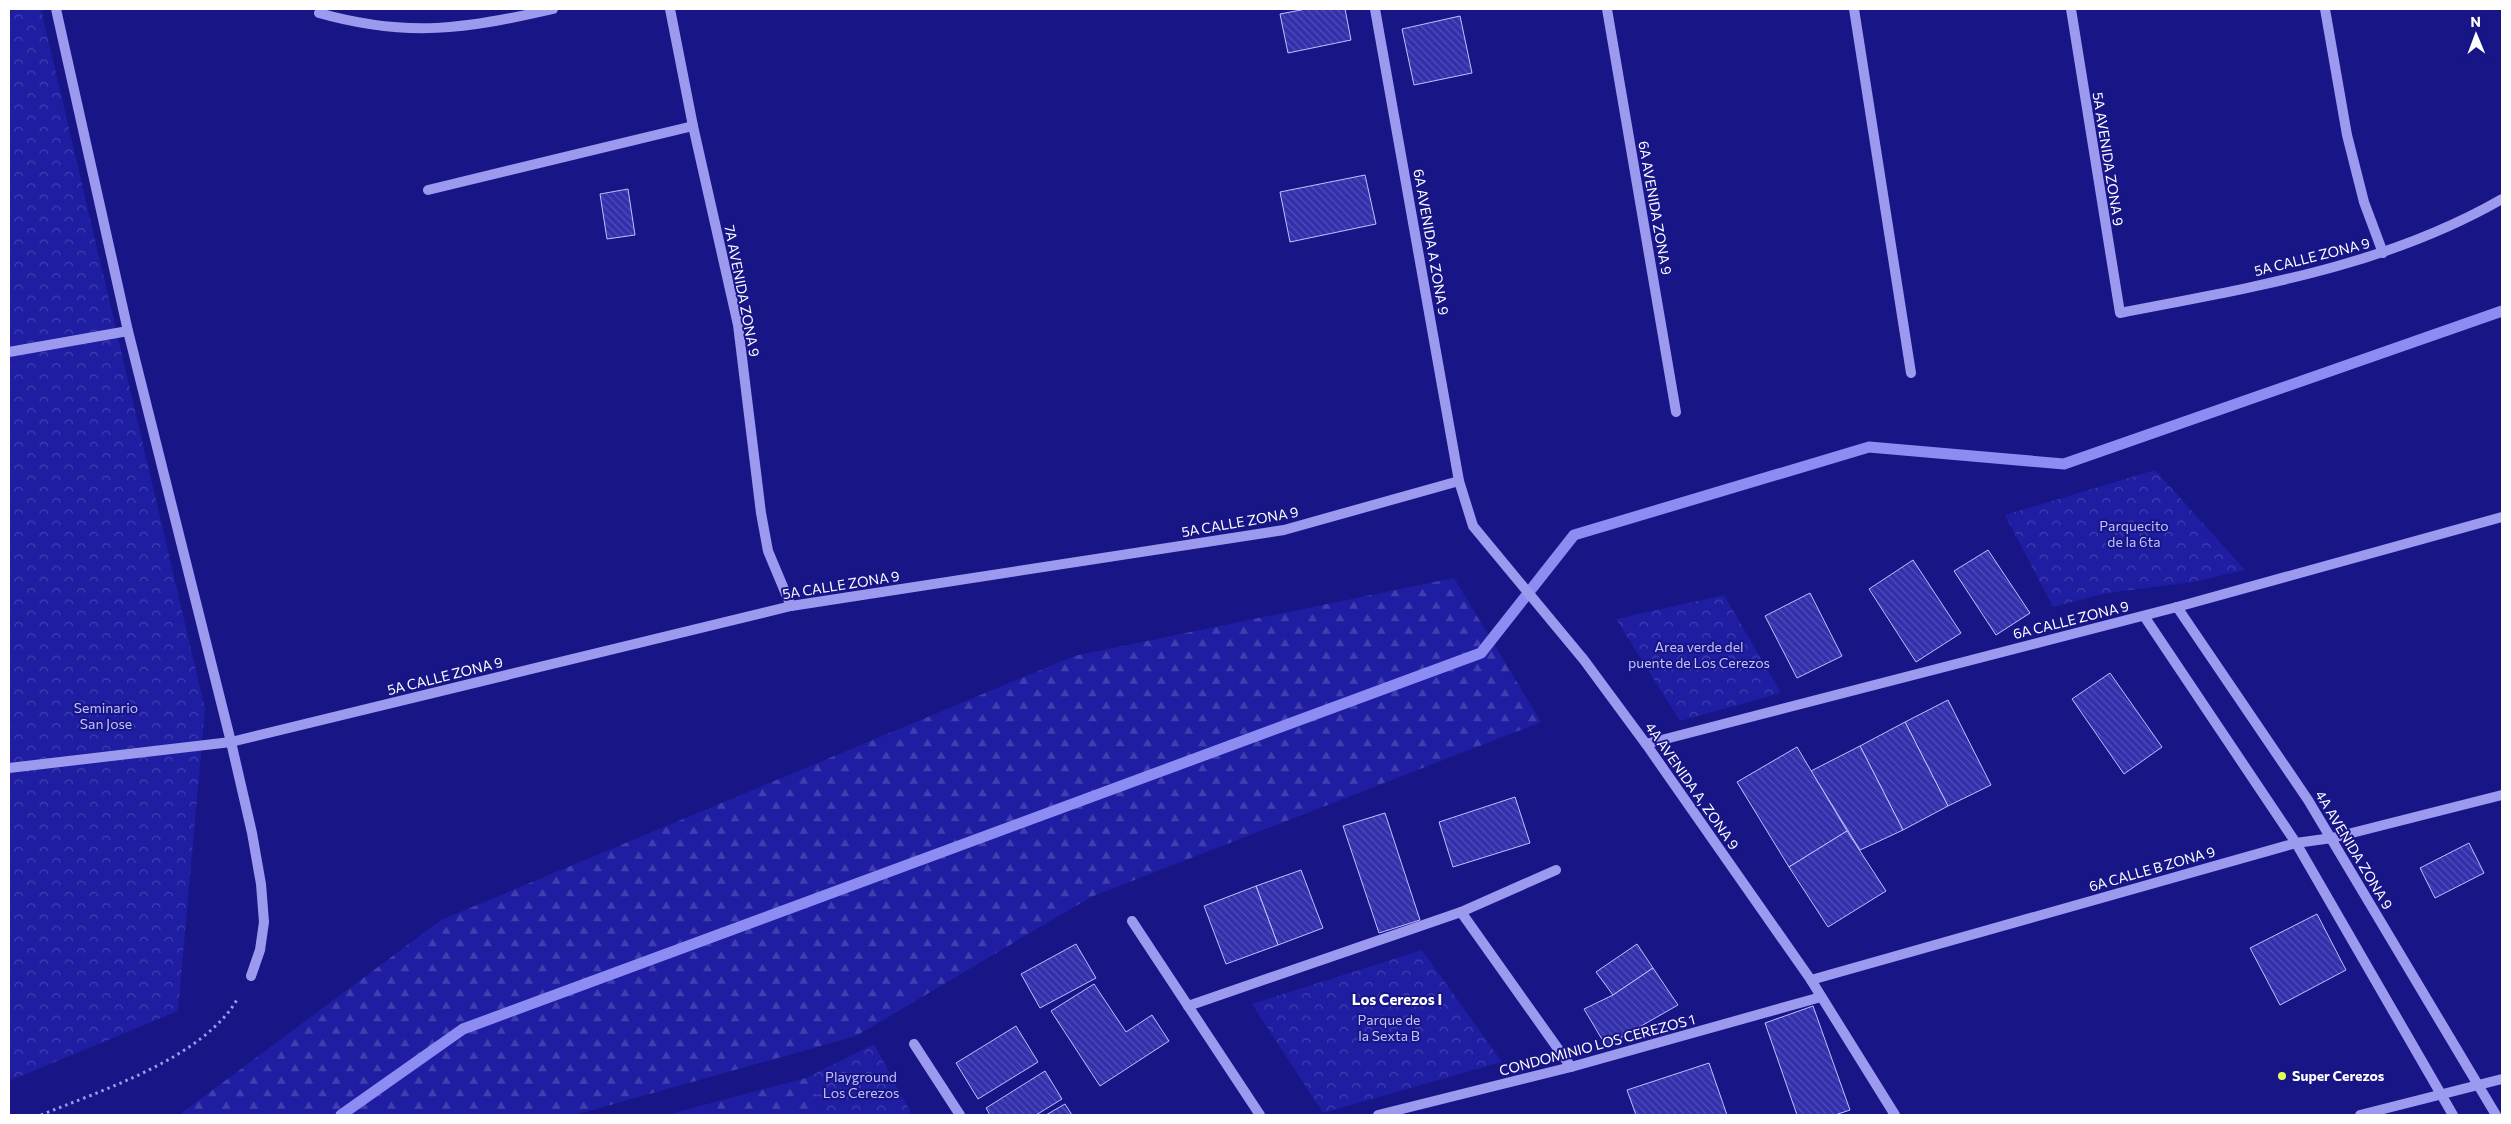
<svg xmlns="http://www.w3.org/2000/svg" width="2511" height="1124" viewBox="0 0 2511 1124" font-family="Commissioner,sans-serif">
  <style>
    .grass { fill: #1f1da1 }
    .forest { fill: url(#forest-firs) }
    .park { fill: url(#park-crowns) }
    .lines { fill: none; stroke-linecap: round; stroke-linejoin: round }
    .stream { stroke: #8c8cf2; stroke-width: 11 }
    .building { fill: url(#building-back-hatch); stroke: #c1c0fb }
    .path { stroke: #9c9aef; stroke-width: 3; stroke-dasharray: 2.5 4; stroke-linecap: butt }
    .lane { stroke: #9c9aef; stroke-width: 10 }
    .street { stroke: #9c9aef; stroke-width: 10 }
    .poi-dot { fill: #e2ff58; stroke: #181587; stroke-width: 2 }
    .labels { text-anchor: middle; stroke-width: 4; stroke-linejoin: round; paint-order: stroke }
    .street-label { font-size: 14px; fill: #fff; stroke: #181587 }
    .park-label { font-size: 14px; fill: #c1c0fb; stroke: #181587 }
    .poi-label { font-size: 14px; font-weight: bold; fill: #fff; stroke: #181587; text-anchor: start }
    .neighbourhood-label { font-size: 15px; font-weight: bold; fill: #fff; stroke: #181587 }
  </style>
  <defs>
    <pattern id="forest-firs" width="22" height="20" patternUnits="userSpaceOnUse" patternTransform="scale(1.25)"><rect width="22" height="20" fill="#1f1da1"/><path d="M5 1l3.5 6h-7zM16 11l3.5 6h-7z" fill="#413faf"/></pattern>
    <pattern id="park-crowns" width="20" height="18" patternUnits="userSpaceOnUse" patternTransform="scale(1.25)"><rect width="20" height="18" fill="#1f1da1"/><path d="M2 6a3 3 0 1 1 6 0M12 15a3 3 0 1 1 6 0" fill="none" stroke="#413faf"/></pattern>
    <pattern id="building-back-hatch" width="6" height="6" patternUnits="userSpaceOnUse" patternTransform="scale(1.25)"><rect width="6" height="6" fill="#3230ab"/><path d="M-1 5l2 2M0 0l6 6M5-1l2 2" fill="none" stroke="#514fb8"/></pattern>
  </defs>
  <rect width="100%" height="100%" fill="#181587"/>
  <polygon class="grass" points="715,1102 720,1115 665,1115"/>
  <g class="forest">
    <polygon points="1454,578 1541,722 1091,897 856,1036 575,1115 179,1115 441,920 1074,656"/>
    <polygon points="806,1078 828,1115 720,1115 715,1102"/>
  </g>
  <g class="park">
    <polygon points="9,9 41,9 205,709 178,1011 9,1081"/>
    <polygon points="2155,470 2245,570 2193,582 2107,593 2053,607 2005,515"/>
    <polygon points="1724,595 1781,693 1680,721 1616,619"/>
    <polygon points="1422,950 1502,1062 1323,1113 1252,1004"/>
    <polygon points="874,1044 912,1115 828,1115 806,1078"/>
  </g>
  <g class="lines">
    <polyline class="stream" points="341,1115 463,1029 1481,653 1574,535 1869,447 2064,464 2502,311"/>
  </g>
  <g class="building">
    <polygon points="1306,9 1345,9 1351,40 1288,53 1280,14"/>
    <polygon points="1460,16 1472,73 1414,85 1402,29"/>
    <polygon points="1365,175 1376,224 1290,242 1280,192"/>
    <polygon points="628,189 635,235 607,239 600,194"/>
    <polygon points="1988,550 2030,613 1996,635 1954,571"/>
    <polygon points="1913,560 1961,633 1916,662 1869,589"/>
    <polygon points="1810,593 1842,656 1797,678 1765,616"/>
    <polygon points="2110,673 2162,747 2124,774 2072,699"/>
    <polygon points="1948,700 1991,785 1948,806 1905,722"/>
    <polygon points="1905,722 1948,806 1903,830 1860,746"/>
    <polygon points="1860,746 1903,830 1860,850 1811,771"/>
    <polygon points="1797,747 1847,831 1789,867 1737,782"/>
    <polygon points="1515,797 1530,843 1453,867 1439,822"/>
    <polygon points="1385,813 1420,920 1379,933 1343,826"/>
    <polygon points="1847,831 1886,891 1828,927 1789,867"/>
    <polygon points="2469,843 2484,873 2435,898 2420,868"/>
    <polygon points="1301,870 1323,928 1278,945 1256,886"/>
    <polygon points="1256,886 1278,945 1226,964 1204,906"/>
    <polygon points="2317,914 2346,970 2280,1005 2250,948"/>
    <polygon points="1076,944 1096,978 1040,1008 1021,974"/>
    <polygon points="1637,944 1653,968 1613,995 1596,972"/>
    <polygon points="1653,968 1678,1005 1606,1046 1584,1009 1613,995"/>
    <polygon points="1094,984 1126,1032 1152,1015 1169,1041 1100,1086 1051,1011"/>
    <polygon points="1813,1006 1850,1110 1835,1115 1797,1115 1765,1023"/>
    <polygon points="1016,1026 1038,1062 978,1099 956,1063"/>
    <polygon points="1709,1063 1727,1115 1636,1115 1627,1090"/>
    <polygon points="1045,1071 1062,1099 1036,1115 990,1115 986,1108"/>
    <polygon points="1065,1104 1072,1115 1046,1115"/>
  </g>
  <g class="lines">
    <path class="path" d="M41,1115C102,1090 204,1058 238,998"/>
    <g class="lane">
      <polyline points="428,190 693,126"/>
      <polyline points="9,352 128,331"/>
      <polyline points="9,768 231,742"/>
    </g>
    <g class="street">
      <polyline points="56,9 128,331 231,742 252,833 261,884 264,922 260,950 251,976"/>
      <polyline points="670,9 693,126 738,325 761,513 768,551 791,606"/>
      <polyline points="1375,9 1459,481 1473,526 1584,660 1646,744 1811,980 1895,1115"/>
      <polyline points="1607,9 1676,412"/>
      <polyline points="1854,9 1911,373"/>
      <path d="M2071,9L2120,313C2252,287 2384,267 2502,199"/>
      <polyline points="2325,9 2347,135 2364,202 2383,253"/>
      <path d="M319,13C407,38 466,29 553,9"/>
      <polyline points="2177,607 2308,800 2496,1115"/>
      <polyline points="2144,616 2296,843 2453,1115"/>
      <polyline points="231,742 791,606 1284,530 1459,481"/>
      <polyline points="1646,744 2177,607 2502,517"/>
      <polyline points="1461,912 1571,1067"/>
      <polyline points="1132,921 1260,1115"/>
      <polyline points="1811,980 2296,843 2332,838 2502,795"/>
      <polyline points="1188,1006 1461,912 1556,870"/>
      <polyline points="914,1044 960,1115"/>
      <polyline points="1378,1115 1571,1067 1821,997"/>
      <polyline points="2360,1115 2502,1079"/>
    </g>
  </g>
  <circle class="poi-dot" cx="2282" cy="1076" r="5"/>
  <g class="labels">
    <g class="street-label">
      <text transform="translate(2108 159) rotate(81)" y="5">5A AVENIDA ZONA 9</text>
      <text transform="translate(1655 208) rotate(80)" y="5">6A AVENIDA ZONA 9</text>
      <text transform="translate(1431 242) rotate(80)" y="5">6A AVENIDA A ZONA 9</text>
      <text transform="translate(2312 257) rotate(-14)" y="5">5A CALLE ZONA 9</text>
      <text transform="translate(742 291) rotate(79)" y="5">7A AVENIDA ZONA 9</text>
      <text transform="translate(1240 522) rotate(-10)" y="5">5A CALLE ZONA 9</text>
      <text transform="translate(841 585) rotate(-9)" y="5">5A CALLE ZONA 9</text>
      <text transform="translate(2071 620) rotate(-14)" y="5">6A CALLE ZONA 9</text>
      <text transform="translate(445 676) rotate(-14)" y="5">5A CALLE ZONA 9</text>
      <text transform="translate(1692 786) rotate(55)" y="5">4A AVENIDA A, ZONA 9</text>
      <text transform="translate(2354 850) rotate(59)" y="5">4A AVENIDA ZONA 9</text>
      <text transform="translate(2152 869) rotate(-16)" y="5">6A CALLE B ZONA 9</text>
      <text transform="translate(1597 1045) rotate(-15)" y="5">CONDOMINIO LOS CEREZOS 1</text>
    </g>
    <g class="park-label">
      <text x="2134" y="531">Parquecito<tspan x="2134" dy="16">de la 6ta</tspan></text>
      <text x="1699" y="652">Area verde del<tspan x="1699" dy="16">puente de Los Cerezos</tspan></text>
      <text x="106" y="713">Seminario<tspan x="106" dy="16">San Jose</tspan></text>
      <text x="1389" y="1025">Parque de<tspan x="1389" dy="16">la Sexta B</tspan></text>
      <text x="861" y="1082">Playground<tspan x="861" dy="16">Los Cerezos</tspan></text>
    </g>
    <g class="poi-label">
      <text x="2292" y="1081">Super Cerezos</text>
    </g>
    <g class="neighbourhood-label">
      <text x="1397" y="1005">Los Cerezos I</text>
    </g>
  </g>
  <rect width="2511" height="1124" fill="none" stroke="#ffffff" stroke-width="20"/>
  <g transform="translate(2476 35) rotate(359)" stroke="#181587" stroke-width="4" paint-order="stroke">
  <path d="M0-4L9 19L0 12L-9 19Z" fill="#ffffff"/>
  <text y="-8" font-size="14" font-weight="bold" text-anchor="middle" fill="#ffffff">N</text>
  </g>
</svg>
